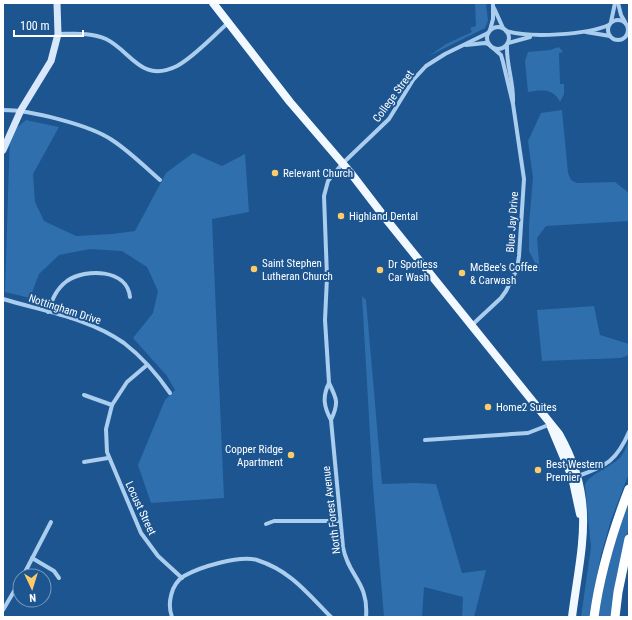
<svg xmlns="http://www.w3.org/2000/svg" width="632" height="620" viewBox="0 0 632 620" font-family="'Roboto Condensed',sans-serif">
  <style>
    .green { fill: #2f6fad }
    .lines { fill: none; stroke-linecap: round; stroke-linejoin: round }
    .street { stroke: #abcdee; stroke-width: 4 }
    .secondary { stroke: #d8e8fa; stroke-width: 7 }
    .primary { stroke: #f2f8ff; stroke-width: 8 }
    .highway { stroke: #fff; stroke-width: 9 }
    .poi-dot { fill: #fecb69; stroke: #1c5590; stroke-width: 1.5 }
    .labels { text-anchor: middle; stroke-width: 4; stroke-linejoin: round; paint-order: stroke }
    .street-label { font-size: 11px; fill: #fff; stroke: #1c5590 }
    .poi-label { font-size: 11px; fill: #fff; stroke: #1c5590; text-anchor: start }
  </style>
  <rect width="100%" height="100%" fill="#1c5590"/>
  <g class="green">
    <polygon points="475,3 486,3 488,21 485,28 429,56 446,44 472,32 470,28 476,26"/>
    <path d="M559,47L563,52L559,53L560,84H564V94L560,102C553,88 542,90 528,92L525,61L528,52L550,50Z"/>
    <polygon points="562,110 568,173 571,180 577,183 615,182 629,193 629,221 546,226 537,238 540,273 529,251 529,224 533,178 528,141 541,113"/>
    <polygon points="26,120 59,127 33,174 35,202 44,221 76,236 112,234 135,231 166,173 193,153 222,166 245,154 249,212 212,219 224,498 151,503 138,465 165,400 175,390 167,376 133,338 153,313 158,291 147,267 122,251 90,249 59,255 39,274 30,298 5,292 10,133"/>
    <polygon points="362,296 366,300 382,484 415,483 436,484 462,573 486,570 474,617 462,617 463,597 424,587 422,617 384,617 373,487"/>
    <polygon points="594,306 600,335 629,344 629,355 621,358 542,361 537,310"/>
    <path d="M629,440V473L611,520L601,555L589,617H581L591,547L585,485C589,473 614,467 622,455C625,451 627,445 629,440Z"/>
    <polygon points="629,498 629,527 616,578 612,617 598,617 609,562"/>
  </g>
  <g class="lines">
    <g class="street">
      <polyline points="618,3 621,15 625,22"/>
      <polyline points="494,8 503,28"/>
      <circle cx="618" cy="30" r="10"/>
      <polyline points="611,22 615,3"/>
      <circle cx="498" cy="38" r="11"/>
      <polyline points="490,30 493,19 493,3"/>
      <path d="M506,31C530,38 586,35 609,25"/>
      <polyline points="586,32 610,36"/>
      <path d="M58,34C73,34 91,32 106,39C131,51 141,84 177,66C194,57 213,36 228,23"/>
      <polyline points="508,43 530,37"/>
      <polyline points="466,45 485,43 490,45"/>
      <path d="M507,45C506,65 514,82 513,102"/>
      <path d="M3,110C30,110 90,125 112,140C129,151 144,166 160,180"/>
      <path d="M3,299C43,311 89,318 124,343C142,357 157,374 170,393"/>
      <path d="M48,312C52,300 56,289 67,281C86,268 127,269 130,297"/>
      <polyline points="472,325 501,298 506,291 517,269 519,256 524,179 513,104 503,62 501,55 493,48"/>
      <polyline points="147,365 127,382 112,405 106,429 107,452 141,533 158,556 182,578"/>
      <polyline points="329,383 325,320 327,277 324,196 328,181 342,164 389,119 413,80 426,66 445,54 488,33"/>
      <polyline points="84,395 112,405"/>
      <path d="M331,420C339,403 337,399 329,383C322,397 324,407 331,420L343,547C348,576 369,582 366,617"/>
      <polyline points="425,440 528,433 551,424"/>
      <polyline points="84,462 108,458"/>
      <path d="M578,476C607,466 617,460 629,432"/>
      <polyline points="266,524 274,521 340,521"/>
      <polyline points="32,558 54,571 59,578"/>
      <polyline points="23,576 51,522"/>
      <polyline points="3,610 20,581"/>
      <path d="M172,617C167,604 171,584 184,576C200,567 239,555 257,560C291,571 307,593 331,617"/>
    </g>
    <polyline class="secondary" points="3,150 21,110 51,61 58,34 57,3"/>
    <g class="primary">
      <path d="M213,3L290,102L350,172L386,219L559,434C597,501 581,546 572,617"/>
      <polyline points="551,427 572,477 580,514"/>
    </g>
    <g class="highway">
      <path d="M594,617C600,573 613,530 629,489"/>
      <polyline points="615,617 618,592 629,539"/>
    </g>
  </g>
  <g class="poi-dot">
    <circle cx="275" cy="173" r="4"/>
    <circle cx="341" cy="216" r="4"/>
    <circle cx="254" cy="269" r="4"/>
    <circle cx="380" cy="270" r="4"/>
    <circle cx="462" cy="273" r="4"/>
    <circle cx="488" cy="407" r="4"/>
    <circle cx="291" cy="455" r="4"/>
    <circle cx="538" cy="470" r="4"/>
  </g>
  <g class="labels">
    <g class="street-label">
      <text transform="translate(393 96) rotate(-54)" y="4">College Street</text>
      <text transform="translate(512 222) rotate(-86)" y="4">Blue Jay Drive</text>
      <text transform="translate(65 309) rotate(18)" y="4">Nottingham Drive</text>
      <text transform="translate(141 508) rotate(65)" y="4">Locust Street</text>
      <text transform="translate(331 510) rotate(-97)" y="4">North Forest Avenue</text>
    </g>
    <g class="poi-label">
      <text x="283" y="177">Relevant Church</text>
      <text x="349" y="220">Highland Dental</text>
      <text x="262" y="267">Saint Stephen<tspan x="262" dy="13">Lutheran Church</tspan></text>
      <text x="388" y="268">Dr Spotless<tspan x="388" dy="13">Car Wash</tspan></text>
      <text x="470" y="271">McBee's Coffee<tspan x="470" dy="13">&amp; Carwash</tspan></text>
      <text x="496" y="411">Home2 Suites</text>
      <text x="283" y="453" text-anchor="end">Copper Ridge<tspan x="283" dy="13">Apartment</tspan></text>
      <text x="546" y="468">Best Western<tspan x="546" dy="13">Premier</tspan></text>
    </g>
  </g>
  <rect width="632" height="620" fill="none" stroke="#ffffff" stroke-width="8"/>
  <g transform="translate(32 588) rotate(176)"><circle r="19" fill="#1c5590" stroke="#7799bc"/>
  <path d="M0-3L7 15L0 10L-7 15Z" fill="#fecb69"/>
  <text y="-6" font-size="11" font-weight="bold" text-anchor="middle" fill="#ffffff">N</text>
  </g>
  <path d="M14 30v6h69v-6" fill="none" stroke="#ffffff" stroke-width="2"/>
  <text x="20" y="30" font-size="12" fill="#ffffff" stroke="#1c5590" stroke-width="3" paint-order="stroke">100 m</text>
</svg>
